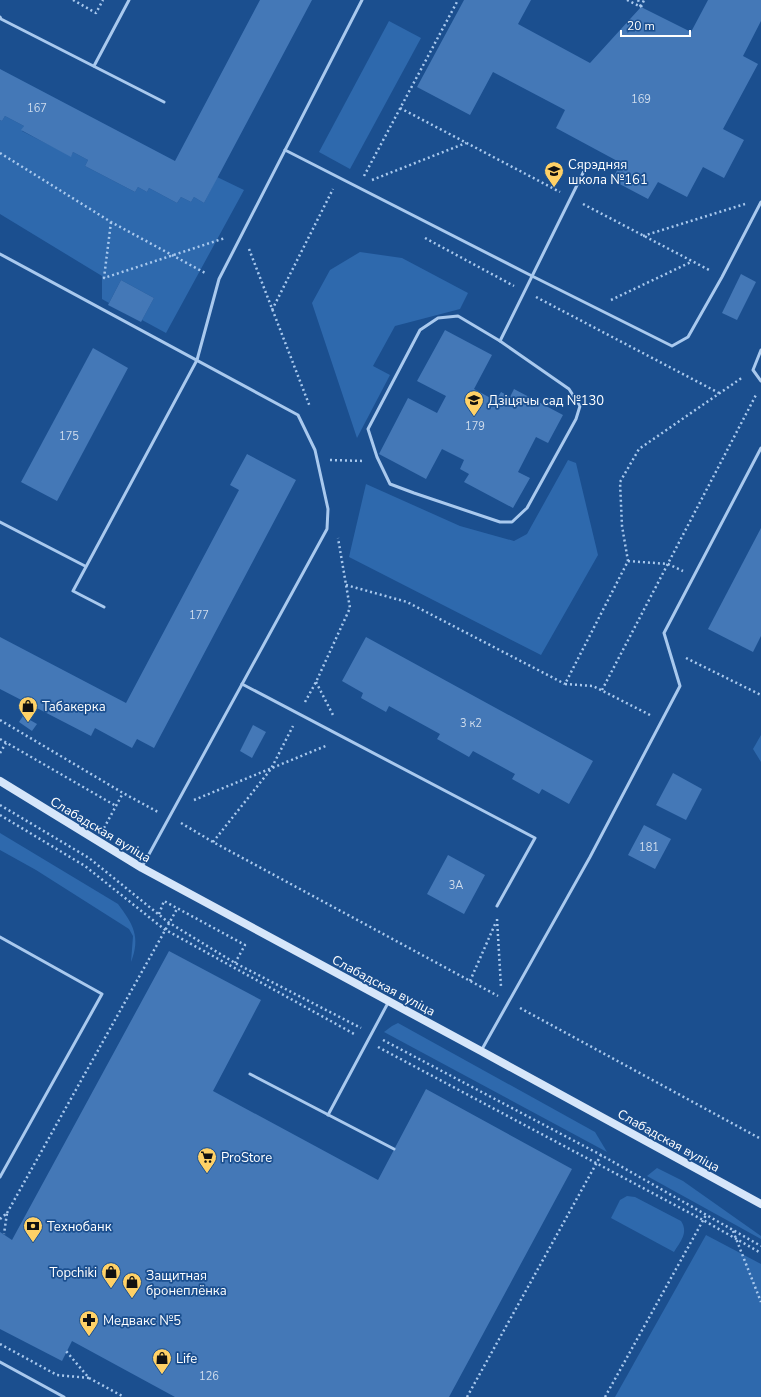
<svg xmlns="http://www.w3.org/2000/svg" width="761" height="1397" viewBox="0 0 761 1397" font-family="'Nunito Sans',sans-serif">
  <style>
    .green { fill: #2e69ad }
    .building { fill: #4478b7 }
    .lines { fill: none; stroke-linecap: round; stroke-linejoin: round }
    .path { stroke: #a9c9ee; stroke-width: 2.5; stroke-dasharray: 2 3; stroke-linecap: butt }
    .lane { stroke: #a9c9ee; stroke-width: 3 }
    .secondary { stroke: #d6e6fa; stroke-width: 8 }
    .labels { text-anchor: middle; stroke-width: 3.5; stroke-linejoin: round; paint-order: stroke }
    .number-label { font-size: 11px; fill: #d0dded }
    .poi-label { font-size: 13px; fill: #fff; stroke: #1b4f8f; text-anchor: start }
    .street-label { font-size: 13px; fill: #fff; stroke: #1b4f8f }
  </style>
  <rect width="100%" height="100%" fill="#1b4f8f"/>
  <g class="green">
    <polygon points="389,21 421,38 350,169 319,152"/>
    <polygon points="5,116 24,126 22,131 71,156 73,152 88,160 85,166 135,192 138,187 147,192 149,188 177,203 181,197 191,202 194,197 204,203 217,177 244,190 166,333 142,320 154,298 121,280 109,303 102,299 102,276 0,214 0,120 2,121"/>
    <polygon points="360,252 402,258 468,293 460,309 395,326 373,366 390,375 357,438 312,303 330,270"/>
    <polygon points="568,460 576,463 598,555 541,655 349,557 366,484 460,526 514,541 527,534"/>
    <polygon points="761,735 761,762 753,749"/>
    <path d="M0,833L118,904C133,924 141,937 131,962L133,936L129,929L36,870L0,850Z"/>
    <polygon points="398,1023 595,1132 607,1152 384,1032 392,1026"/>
    <polygon points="657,1168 683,1181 761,1236 761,1239 647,1176"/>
    <path d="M627,1196L635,1197L681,1221C689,1233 680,1242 674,1252L611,1218L620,1200Z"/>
    <polygon points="706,1235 761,1264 761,1397 615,1397"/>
  </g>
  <g class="building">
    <polygon points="260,0 312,0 204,203 194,197 191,202 181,197 177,203 149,188 147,192 138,187 135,192 85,166 88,160 73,152 71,157 21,130 24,126 5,116 2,121 0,120 0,69 175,161"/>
    <polygon points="464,0 531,0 518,24 590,63 641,7 691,32 708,0 761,0 761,21 743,56 758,64 723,129 744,140 724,178 703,167 687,197 658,182 648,199 612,180 621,163 556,128 565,110 493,72 470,115 417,87"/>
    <polygon points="741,274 756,282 737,320 722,313"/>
    <polygon points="121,280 154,298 141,322 108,305"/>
    <polygon points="445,330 492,355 474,389 496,401 501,392 510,397 514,389 563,415 548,443 536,437 518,472 530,478 513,508 464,482 469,474 460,469 464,460 442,449 426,479 379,454 408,398 437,413 446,396 417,381"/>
    <polygon points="93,348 128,368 57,501 21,482"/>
    <polygon points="247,454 296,480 154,748 137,739 132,748 95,728 91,736 0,689 0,637 126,703 239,490 230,485"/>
    <polygon points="761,528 761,636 753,652 708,629"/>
    <polygon points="366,637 593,761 569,804 542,789 539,794 512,779 515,774 473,751 469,757 437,739 440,734 389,706 386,712 361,698 363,693 342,681"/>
    <polygon points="23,716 37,724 32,731 19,722"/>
    <polygon points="253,725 266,732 252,758 240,751"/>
    <polygon points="673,773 702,789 686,820 656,805"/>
    <polygon points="644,825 671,839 655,869 628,855"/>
    <polygon points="448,855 485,875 464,914 427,894"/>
    <polygon points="169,951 261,1000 213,1091 378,1180 426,1089 572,1169 449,1397 175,1397 72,1341 62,1361 0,1329 0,1232 12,1240"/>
  </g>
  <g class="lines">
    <g class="path">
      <polyline points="73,0 96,13 103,0"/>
      <polyline points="627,0 641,7"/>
      <polyline points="638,0 641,7"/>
      <polyline points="641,7 644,0"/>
      <polyline points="400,108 560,192"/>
      <polyline points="0,153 111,222 207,274"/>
      <polyline points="364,176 458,0"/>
      <polyline points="372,180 466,143"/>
      <polyline points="583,204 711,271"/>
      <polyline points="111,222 104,278 225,238"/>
      <polyline points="643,236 745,204"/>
      <polyline points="425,238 514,286"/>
      <polyline points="249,249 310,407"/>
      <polyline points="536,297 719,393"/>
      <polyline points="611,300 691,262"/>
      <polyline points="272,310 333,189"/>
      <polyline points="330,460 365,461"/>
      <polyline points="628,561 668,564 683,571"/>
      <polyline points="346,585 407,602 565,684"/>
      <polyline points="686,658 761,695"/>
      <polyline points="316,682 334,717"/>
      <polyline points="602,690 757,393"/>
      <polyline points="305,702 316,682 350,608 338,538"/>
      <polyline points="650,715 593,686 565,684 628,561 622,526 620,482 639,449 743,377"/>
      <polyline points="0,720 123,793 158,812"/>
      <polyline points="0,739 116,806"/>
      <polyline points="0,753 6,743"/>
      <polyline points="194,800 328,745"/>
      <polyline points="0,805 89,858 168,922 235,963 361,1028"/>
      <polyline points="0,815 85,866 164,929 356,1035"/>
      <polyline points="181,823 213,842 498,996"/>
      <polyline points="104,828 123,793"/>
      <polyline points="213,842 271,769 293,726"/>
      <polyline points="159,914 164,901 245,945 235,963"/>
      <polyline points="497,919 501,987"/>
      <polyline points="470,981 496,922"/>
      <polyline points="520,1008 761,1139"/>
      <polyline points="383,1040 601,1155 761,1246"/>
      <polyline points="378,1047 703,1220 761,1253"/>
      <polyline points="7,1213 177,909"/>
      <polyline points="0,1219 7,1213 4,1234"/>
      <polyline points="733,1231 761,1302"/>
      <polyline points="0,1344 57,1375 89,1378 66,1351"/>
      <polyline points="89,1378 124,1397"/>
      <polyline points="467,1397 601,1155"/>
      <polyline points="605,1397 706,1215"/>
    </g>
    <g class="lane">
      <polyline points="0,17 1,19 164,102"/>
      <polyline points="94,66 129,0"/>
      <polyline points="285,150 532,276 672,346 688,337 722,277 761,202"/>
      <polyline points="0,254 298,415 315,450 328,509 327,529 142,867"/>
      <polygon points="458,316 500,341 569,389 580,406 576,419 527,508 512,522 500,522 414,493 390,484 377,457 368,429 420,330 438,318"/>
      <polyline points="500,341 585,169"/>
      <polyline points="761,350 753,370 761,381"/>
      <polyline points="0,522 85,566"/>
      <polyline points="104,607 73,591 197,360 219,279 362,0"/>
      <polyline points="242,684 535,838 497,906"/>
      <polyline points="0,937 102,994 0,1177"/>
      <polyline points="481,1051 590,857 680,686 664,633 761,448"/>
      <polyline points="250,1074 394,1149"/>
      <polyline points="328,1115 389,1001"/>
      <polyline points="0,1362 64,1397"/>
    </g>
    <polyline class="secondary" points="0,781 142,868 481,1051 761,1204"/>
  </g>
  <defs>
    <g id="school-pin" transform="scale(1)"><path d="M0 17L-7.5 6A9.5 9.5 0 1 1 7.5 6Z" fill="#ffd166" stroke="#1b4f8f"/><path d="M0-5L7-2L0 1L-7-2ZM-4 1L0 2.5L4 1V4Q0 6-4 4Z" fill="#111"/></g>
    <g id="shop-pin" transform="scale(1)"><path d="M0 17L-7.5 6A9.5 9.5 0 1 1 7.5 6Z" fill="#ffd166" stroke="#1b4f8f"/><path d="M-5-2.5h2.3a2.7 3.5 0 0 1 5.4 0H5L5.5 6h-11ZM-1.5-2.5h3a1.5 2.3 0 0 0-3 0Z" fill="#111"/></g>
    <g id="supermarket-pin" transform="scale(1)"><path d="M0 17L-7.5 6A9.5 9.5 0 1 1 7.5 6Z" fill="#ffd166" stroke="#1b4f8f"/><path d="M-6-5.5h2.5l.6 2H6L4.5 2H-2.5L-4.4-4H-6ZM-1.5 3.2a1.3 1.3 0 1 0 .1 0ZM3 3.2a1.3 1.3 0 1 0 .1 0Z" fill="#111"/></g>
    <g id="bank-pin" transform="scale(1)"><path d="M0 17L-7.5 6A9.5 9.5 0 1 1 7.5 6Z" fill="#ffd166" stroke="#1b4f8f"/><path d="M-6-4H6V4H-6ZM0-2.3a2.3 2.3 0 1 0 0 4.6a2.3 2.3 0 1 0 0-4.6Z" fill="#111"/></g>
    <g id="pharmacy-pin" transform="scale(1)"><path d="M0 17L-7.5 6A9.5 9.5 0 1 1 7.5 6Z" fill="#ffd166" stroke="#1b4f8f"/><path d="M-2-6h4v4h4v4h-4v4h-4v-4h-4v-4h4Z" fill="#111"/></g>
  </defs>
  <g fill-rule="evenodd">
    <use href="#school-pin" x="554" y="171"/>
    <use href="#school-pin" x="474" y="400"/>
    <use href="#shop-pin" x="28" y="706"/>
    <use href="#supermarket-pin" x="207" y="1157"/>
    <use href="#bank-pin" x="33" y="1226"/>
    <use href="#shop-pin" x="111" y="1272"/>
    <use href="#shop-pin" x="132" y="1282"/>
    <use href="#pharmacy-pin" x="89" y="1320"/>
    <use href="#shop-pin" x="162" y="1358"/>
  </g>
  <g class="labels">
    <g class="number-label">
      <text x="641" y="103">169</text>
      <text x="37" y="112">167</text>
      <text x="475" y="430">179</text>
      <text x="69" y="440">175</text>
      <text x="199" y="619">177</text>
      <text x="471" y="727">3 к2</text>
      <text x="649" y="851">181</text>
      <text x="456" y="889">3А</text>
      <text x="209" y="1380">126</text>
    </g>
    <g class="poi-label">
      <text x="568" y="169">Сярэдняя<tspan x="568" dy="15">школа №161</tspan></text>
      <text x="488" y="405">Дзіцячы сад №130</text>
      <text x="42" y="711">Табакерка</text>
      <text x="221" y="1162">ProStore</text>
      <text x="47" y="1231">Технобанк</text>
      <text x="97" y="1277" text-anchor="end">Topchiki</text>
      <text x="146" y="1280">Защитная<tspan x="146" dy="15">бронеплёнка</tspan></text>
      <text x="103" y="1325">Медвакс №5</text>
      <text x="176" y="1363">Life</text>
    </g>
    <g class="street-label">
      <text transform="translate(101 829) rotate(31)" y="5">Слабадская вуліца</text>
      <text transform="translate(384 985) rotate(28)" y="5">Слабадская вуліца</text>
      <text transform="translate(669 1140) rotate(29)" y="5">Слабадская вуліца</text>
    </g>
  </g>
  <path d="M621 30v6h69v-6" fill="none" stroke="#ffffff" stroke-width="2"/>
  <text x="627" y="30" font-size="12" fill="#ffffff" stroke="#1b4f8f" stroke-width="3" paint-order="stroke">20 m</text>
</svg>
